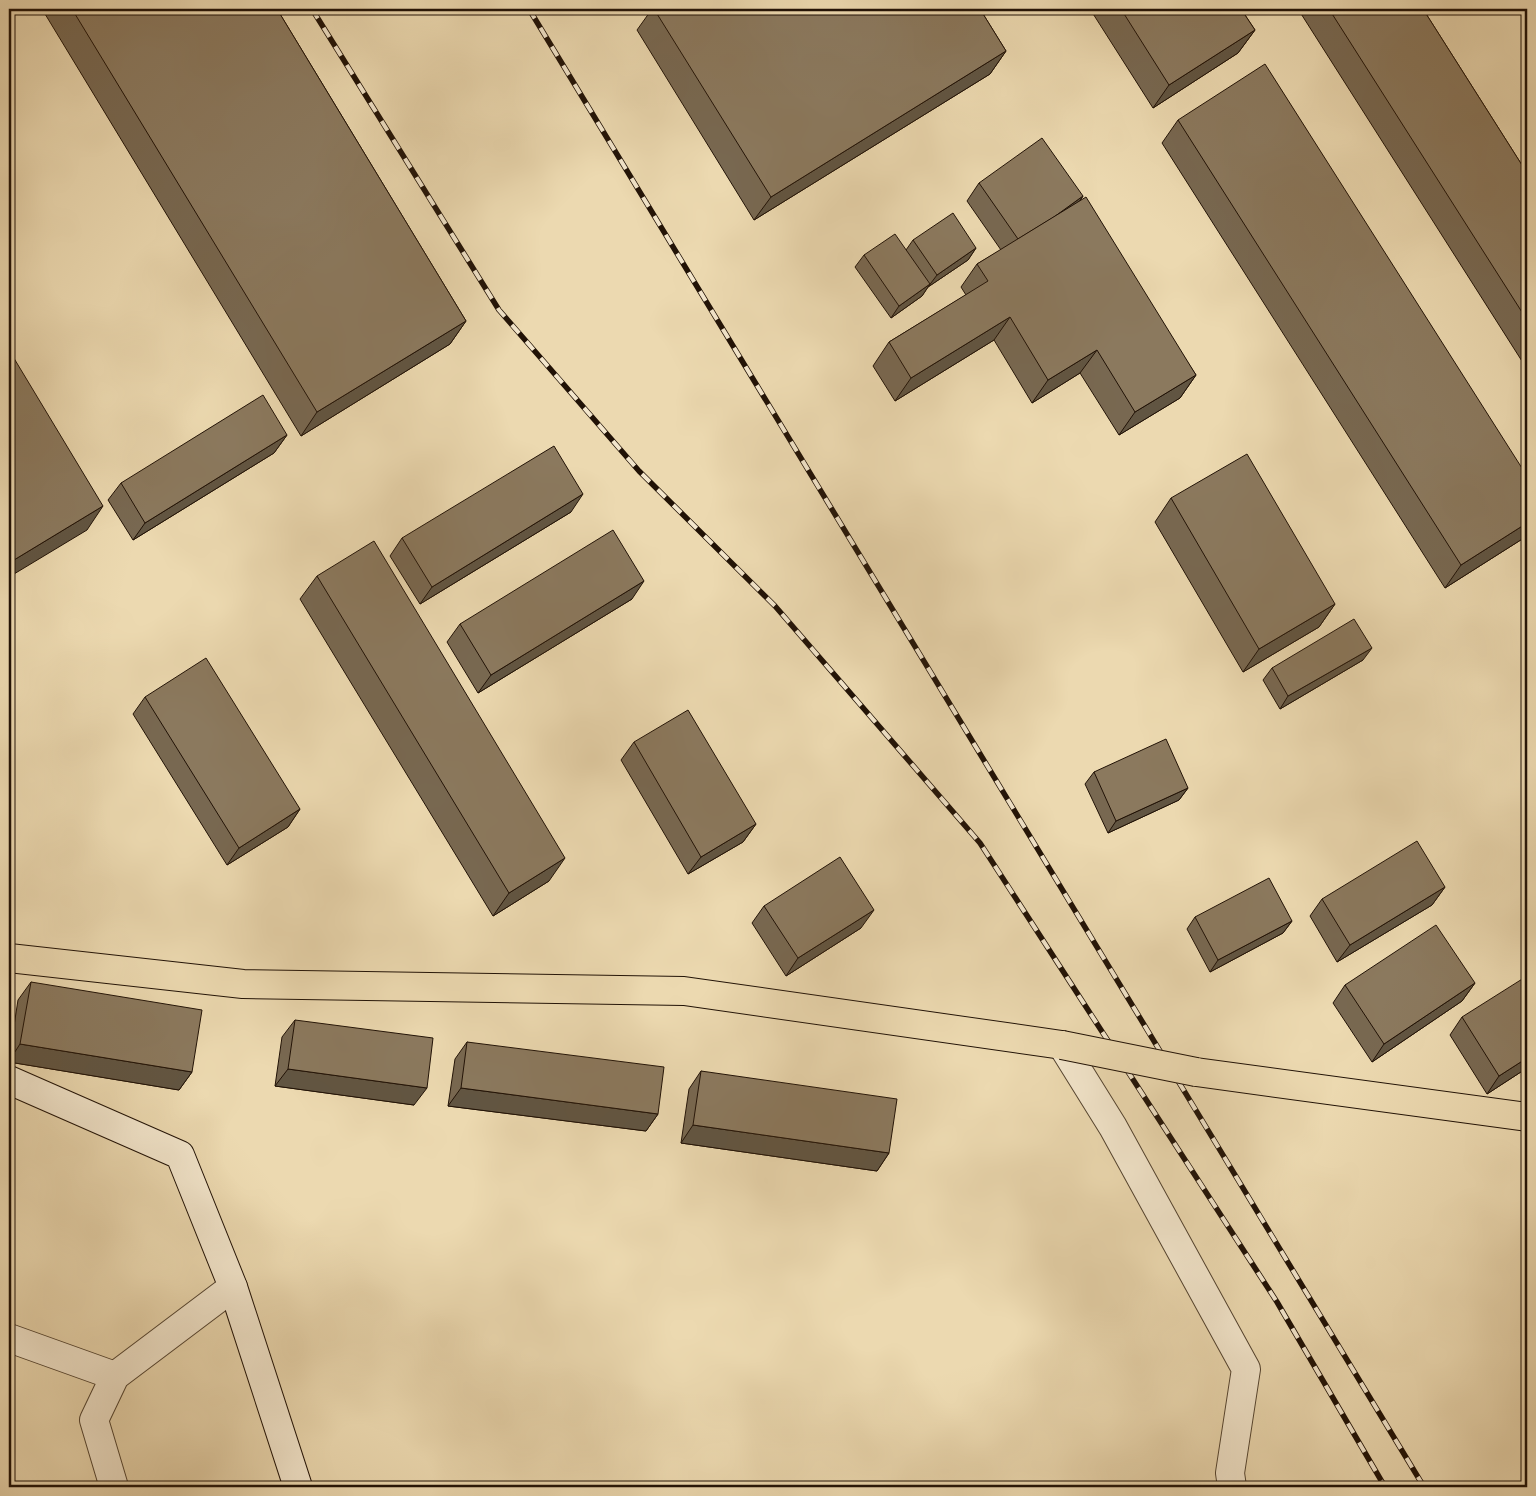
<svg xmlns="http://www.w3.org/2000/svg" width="1536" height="1496" viewBox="0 0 1536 1496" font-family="'IM FELL English',serif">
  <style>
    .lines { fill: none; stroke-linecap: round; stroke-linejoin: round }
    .minor-casing { stroke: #544430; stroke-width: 30 }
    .secondary-casing { stroke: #211206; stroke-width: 30 }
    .primary-casing { stroke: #211206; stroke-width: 30 }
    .minor { stroke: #f3e6cc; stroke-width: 28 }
    .secondary { stroke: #f3e6cc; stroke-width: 28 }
    .primary { stroke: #ecd9b0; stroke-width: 28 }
    .rail-casing { stroke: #211206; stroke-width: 5.5 }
    .rail { stroke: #f3e6cc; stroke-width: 4; stroke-dasharray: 11; stroke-linecap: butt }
    .primary-bridge-casing { stroke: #211206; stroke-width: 30; stroke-linecap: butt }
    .primary-bridge { stroke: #ecd9b0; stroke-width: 28 }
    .wall { fill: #786851; stroke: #211206 }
    .shaded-wall { fill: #615542; stroke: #211206 }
    .building { fill: #8b795e; stroke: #211206 }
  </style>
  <rect width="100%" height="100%" fill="#ecd9b0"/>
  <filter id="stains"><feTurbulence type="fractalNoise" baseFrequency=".004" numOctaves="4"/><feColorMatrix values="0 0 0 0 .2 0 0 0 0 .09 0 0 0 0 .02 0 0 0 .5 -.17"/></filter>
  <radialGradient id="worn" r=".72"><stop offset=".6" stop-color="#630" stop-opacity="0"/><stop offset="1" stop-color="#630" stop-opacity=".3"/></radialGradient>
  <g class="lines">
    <g class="minor-casing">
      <g id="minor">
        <polyline points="1062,1045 1113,1127 1246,1369 1230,1473 1232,1487"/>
        <polyline points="9,1338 115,1376"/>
        <polyline points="114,1487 94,1420 115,1376 233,1287"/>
      </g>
    </g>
    <g class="secondary-casing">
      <polyline id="secondary" points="9,1080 180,1155 233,1287 298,1487"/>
    </g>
    <g class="primary-casing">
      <g id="primary">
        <polyline points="9,958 243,984 684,991 1062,1045"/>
        <polyline points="1196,1072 1527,1117"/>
      </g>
    </g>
    <use href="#minor" class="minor"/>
    <use href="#secondary" class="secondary"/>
    <use href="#primary" class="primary"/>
    <g class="rail-casing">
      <g id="rail">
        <polyline points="312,9 499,310 639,471 775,606 980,843 1277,1302 1385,1487"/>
        <polyline points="529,9 1424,1487"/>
      </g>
    </g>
    <use href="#rail" class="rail"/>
    <g class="primary-bridge-casing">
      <polyline id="primary-bridge" points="1062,1045 1196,1072"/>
    </g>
    <use href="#primary-bridge" class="primary-bridge"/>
  </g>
  <g class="wall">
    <polygon points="42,9 277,9 466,321 450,344 301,436"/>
    <polygon points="652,9 980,9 1006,51 990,74 754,220 637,30"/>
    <polygon points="1090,9 1241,9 1255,30 1238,53 1153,108"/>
    <polygon points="1298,9 1423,9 1527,173 1527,369"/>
    <polygon points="1178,120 1527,476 1527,536 1445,588 1162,143"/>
    <polygon points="979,183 1083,196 1080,201 1196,375 1180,398 1119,435 1080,373 1032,403 994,340 895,401 873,366 889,342 966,295 961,287 977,264 1001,250 967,201"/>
    <polygon points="913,240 976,248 968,260 928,287 922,296 891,318 855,267 864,255 906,250"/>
    <polygon points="287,435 274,453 133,540 108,500 121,483"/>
    <polygon points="1171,498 1335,604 1319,627 1243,672 1155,522"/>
    <polygon points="571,512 420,604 390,556 402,538"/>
    <polygon points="317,576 549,881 493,916 300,599"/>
    <polygon points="632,599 478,693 447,642 460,624"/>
    <polygon points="1363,660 1280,709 1263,680 1272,668"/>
    <polygon points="145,697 300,809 288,827 227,865 133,714"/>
    <polygon points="634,742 756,824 743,842 688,874 621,760"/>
    <polygon points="1094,772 1188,788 1179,800 1108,833 1085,784"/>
    <polygon points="1445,887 1432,905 1337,962 1310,916 1322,899"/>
    <polygon points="764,906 861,928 786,976 752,923"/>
    <polygon points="1195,917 1292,921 1283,933 1210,972 1187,929"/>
    <polygon points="31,982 192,1072 179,1090 9,1062 9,1058 18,1000"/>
    <polygon points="1475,983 1462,1001 1372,1062 1333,1003 1345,985"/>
    <polygon points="1462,1017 1527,1068 1487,1094 1450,1035"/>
    <polygon points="295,1020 414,1105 275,1086 282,1037"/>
    <polygon points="467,1042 658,1114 646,1131 448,1106 455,1059"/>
    <polygon points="701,1071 889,1153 877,1171 681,1143 689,1089"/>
  </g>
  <g class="shaded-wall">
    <polygon points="1255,30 1238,53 1153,108 1169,85"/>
    <polygon points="1006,51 990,74 754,220 771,197"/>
    <polygon points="1083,196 1071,214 1020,241"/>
    <polygon points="976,248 968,260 928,287 937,275"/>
    <polygon points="930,284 922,296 891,318 899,306"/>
    <polygon points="1010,317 994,340 895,401 911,378"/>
    <polygon points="466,321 450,344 301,436 317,412"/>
    <polygon points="1097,350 1080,373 1032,403 1048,380"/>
    <polygon points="1196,375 1180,398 1119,435 1135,412"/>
    <polygon points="287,435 274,453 133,540 145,523"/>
    <polygon points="583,494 571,512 420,604 432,587"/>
    <polygon points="103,506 87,530 9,577 9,563"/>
    <polygon points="1527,523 1527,536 1445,588 1461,565"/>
    <polygon points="644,581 632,599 478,693 491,675"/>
    <polygon points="1335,604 1319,627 1243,672 1259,649"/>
    <polygon points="1372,648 1363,660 1280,709 1288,696"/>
    <polygon points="1188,788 1179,800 1108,833 1116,821"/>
    <polygon points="300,809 288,827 227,865 239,848"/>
    <polygon points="756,824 743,842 688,874 701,857"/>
    <polygon points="565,858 549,881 493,916 509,893"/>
    <polygon points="1445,887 1432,905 1337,962 1350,945"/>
    <polygon points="874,910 861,928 786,976 798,958"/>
    <polygon points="1292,921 1283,933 1210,972 1218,960"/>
    <polygon points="1475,983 1462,1001 1372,1062 1384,1044"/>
    <polygon points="20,1044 192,1072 179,1090 9,1062 9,1061"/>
    <polygon points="1527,1058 1527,1068 1487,1094 1499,1076"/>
    <polygon points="288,1069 427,1088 414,1105 275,1086"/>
    <polygon points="461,1088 658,1114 646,1131 448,1106"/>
    <polygon points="693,1125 889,1153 877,1171 681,1143"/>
  </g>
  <g class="building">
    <polygon points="72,9 277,9 466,321 317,412"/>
    <polygon points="654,9 980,9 1006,51 771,197"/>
    <polygon points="1121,9 1241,9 1255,30 1169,85"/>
    <polygon points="1329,9 1423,9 1527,173 1527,320"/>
    <polygon points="1265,64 1527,476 1527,523 1461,565 1178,120"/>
    <polygon points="1042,138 1083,196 1054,217 1018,239 979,183"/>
    <polygon points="1086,197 1196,375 1135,412 1097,350 1048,380 1010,317 911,378 889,342 988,281 977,264"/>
    <polygon points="953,213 976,248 937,275 913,240"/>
    <polygon points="895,234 930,284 899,306 864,255"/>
    <polygon points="9,350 103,506 9,563"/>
    <polygon points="263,395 287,435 145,523 121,483"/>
    <polygon points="554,446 583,494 432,587 402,538"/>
    <polygon points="1247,454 1335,604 1259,649 1171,498"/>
    <polygon points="613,530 644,581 491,675 460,624"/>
    <polygon points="374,541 565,858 509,893 317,576"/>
    <polygon points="1354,619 1372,648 1288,696 1272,668"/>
    <polygon points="206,658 300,809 239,848 145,697"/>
    <polygon points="688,710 756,824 701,857 634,742"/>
    <polygon points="1166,739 1188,788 1116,821 1094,772"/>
    <polygon points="1417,841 1445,887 1350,945 1322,899"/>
    <polygon points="840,857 874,910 798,958 764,906"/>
    <polygon points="1269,878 1292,921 1218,960 1195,917"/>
    <polygon points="1436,925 1475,983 1384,1044 1345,985"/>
    <polygon points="1527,976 1527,1058 1499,1076 1462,1017"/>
    <polygon points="31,982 202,1010 192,1072 20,1044"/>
    <polygon points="295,1020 433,1038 427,1088 288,1069"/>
    <polygon points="467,1042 664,1067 658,1114 461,1088"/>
    <polygon points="701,1071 897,1099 889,1153 693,1125"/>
  </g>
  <rect width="1536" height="1496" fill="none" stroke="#ecd9b0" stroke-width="30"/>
  <rect x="10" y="10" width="1516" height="1476" fill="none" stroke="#211206" stroke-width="2.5"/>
  <rect x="15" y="15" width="1506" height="1466" fill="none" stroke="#211206"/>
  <rect width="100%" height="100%" filter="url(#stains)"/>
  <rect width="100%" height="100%" fill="url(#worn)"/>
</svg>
